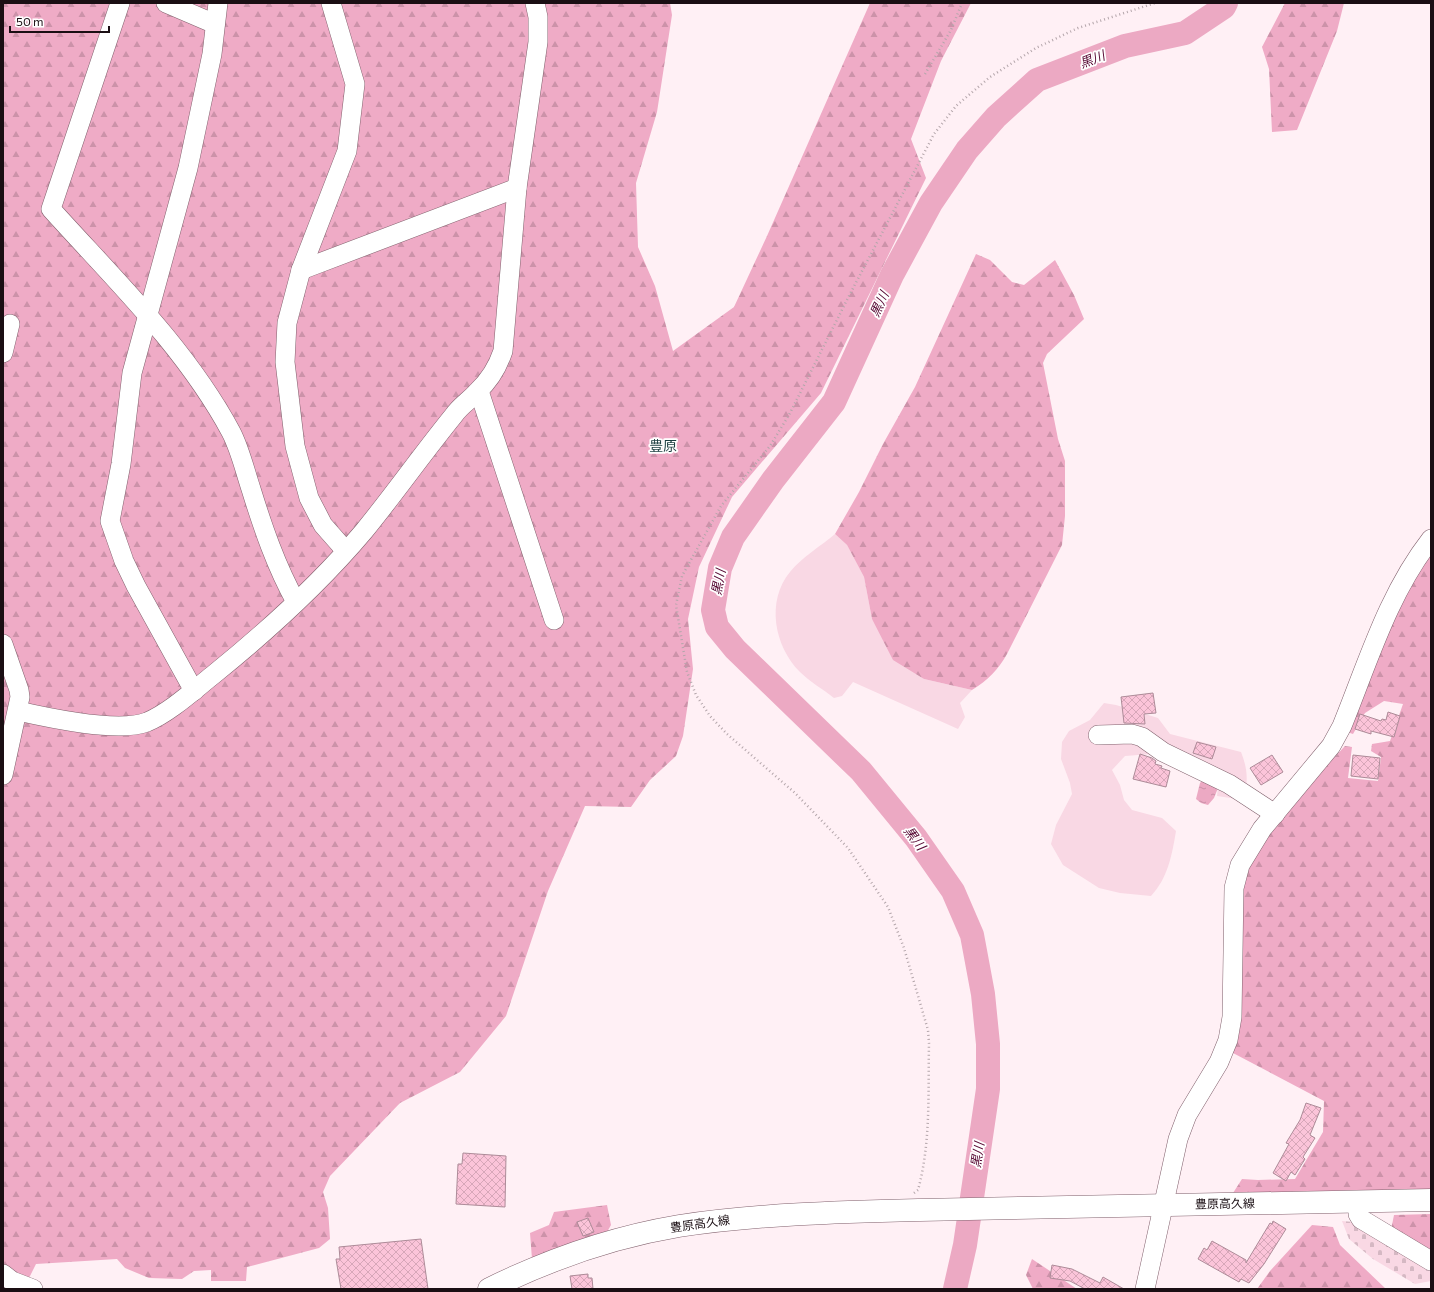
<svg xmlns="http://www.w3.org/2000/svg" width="1434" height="1292" viewBox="0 0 1434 1292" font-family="Commissioner,'Noto Sans JP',sans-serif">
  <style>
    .grass { fill: #f9d8e4 }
    .forest { fill: url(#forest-firs) }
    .cemetery { fill: url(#cemetery-stones) }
    .water { fill: url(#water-ripples) }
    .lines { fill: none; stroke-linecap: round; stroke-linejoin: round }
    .river { stroke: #eca9c3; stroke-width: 24 }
    .building { fill: url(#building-cross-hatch); stroke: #ad8b98 }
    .minor-casing { stroke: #81616d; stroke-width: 20 }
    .major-casing { stroke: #81616d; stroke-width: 23 }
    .path { stroke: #b4a6ab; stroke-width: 2.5; stroke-dasharray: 1 3; stroke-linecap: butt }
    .minor { stroke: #fff; stroke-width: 19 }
    .major { stroke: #fff; stroke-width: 22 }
    .labels { text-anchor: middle; stroke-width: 3.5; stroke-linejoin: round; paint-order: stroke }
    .street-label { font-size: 12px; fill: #1a0e13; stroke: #fff }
    .water-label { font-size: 13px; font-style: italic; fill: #550631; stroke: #fff }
    .quarter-label { font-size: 14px; fill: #1a3c3f; stroke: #fff }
  </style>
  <defs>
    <pattern id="forest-firs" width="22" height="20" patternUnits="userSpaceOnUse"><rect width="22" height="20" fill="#efabc6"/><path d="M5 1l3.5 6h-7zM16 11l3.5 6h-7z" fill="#cc92a9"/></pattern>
    <pattern id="cemetery-stones" width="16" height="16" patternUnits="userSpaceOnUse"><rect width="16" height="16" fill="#f9d8e4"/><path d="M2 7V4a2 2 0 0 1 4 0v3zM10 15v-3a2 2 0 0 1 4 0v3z" fill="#d5b8c3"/></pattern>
    <pattern id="water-ripples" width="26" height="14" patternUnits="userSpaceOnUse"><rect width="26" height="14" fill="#eca9c3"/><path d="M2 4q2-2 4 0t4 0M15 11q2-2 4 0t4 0" fill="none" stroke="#ca90a7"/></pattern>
    <pattern id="building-cross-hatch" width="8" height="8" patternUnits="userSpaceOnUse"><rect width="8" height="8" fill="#fbc4d9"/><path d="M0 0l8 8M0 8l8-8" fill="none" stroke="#d7a7b9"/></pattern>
  </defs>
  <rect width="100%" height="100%" fill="#fff0f5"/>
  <g class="grass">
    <path d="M835,534L847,545L864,577L872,619L924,679L972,690L960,703L965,717L958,729L853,682L842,696L834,698C823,689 810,682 800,672C774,646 766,601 790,572C802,557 821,546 835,534Z"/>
    <path d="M1104,703L1116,705L1158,718L1170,734L1241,752C1248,770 1248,780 1244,800L1217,796L1218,787L1151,754L1125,756L1112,770L1120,785L1124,800L1132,810L1162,818L1176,831C1172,855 1168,878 1151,896L1120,893L1099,888L1063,865L1051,844L1056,825L1072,794L1070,783L1061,759L1062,742L1069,731L1090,720Z"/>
  </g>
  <g class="forest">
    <polygon points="3,3 670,3 672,15 657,112 636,183 638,247 655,286 673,351 734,307 767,236 870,3 971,3 941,61 911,139 926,178 821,393 732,497 699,567 688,619 693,669 683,736 676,756 650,780 631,807 585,806 548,891 506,1016 460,1072 400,1103 330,1176 323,1192 328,1208 330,1239 319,1248 247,1267 246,1281 211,1281 211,1270 194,1271 182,1279 149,1278 125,1268 117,1259 36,1264 28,1280 3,1266"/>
    <polygon points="1285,3 1344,3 1337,31 1297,130 1272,132 1269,69 1262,47"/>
    <path d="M976,254L990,260L1012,282L1024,285L1055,260L1074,295L1084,319L1047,354L1043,363L1058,439L1065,461V516L1062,545L1007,654C998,670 988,680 972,690L924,679L893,660L872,619L864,577L847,545L835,534L859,492L883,444L915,387Z"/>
    <polygon points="1431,548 1431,1194 1233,1193 1242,1179 1258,1180 1295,1179 1323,1132 1324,1101 1233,1053 1239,889 1265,831 1345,746 1352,747 1348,778 1378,781 1381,757 1371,751 1372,744 1390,741 1403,704 1384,701 1365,713 1353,734 1347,732 1387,622"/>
    <polygon points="607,1205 611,1225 607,1232 532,1259 530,1233 549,1225 554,1212"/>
    <polygon points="1431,1214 1431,1254 1391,1230 1394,1215"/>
    <polygon points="1312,1225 1333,1227 1340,1245 1386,1289 1257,1289 1270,1271"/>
    <polygon points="1032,1259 1077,1289 1033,1289 1026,1275"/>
  </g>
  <polygon class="cemetery" points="1342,1221 1354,1222 1431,1267 1431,1281 1415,1284 1373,1259 1349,1239"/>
  <polygon class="water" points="1203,780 1218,788 1214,798 1208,805 1201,803 1196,799 1200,783"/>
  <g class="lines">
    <polyline class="river" points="955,1289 965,1245 988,1089 988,1044 983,994 972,935 953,891 916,838 861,771 735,649 717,627 713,610 720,568 733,537 773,480 834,402 892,275 931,203 967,150 996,117 1037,80 1125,46 1185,33 1224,7 1226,3"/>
  </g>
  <g class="building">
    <polygon points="1153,693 1156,713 1144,714 1145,724 1124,723 1121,697"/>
    <polygon points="1388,712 1400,716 1394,737 1371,731 1371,734 1355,729 1360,714 1381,721 1382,719 1386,720"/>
    <polygon points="1197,742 1216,747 1212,759 1193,753"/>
    <polygon points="1140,754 1152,758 1156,761 1155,764 1162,766 1161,768 1170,771 1166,787 1133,779"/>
    <polygon points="1272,755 1283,772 1261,785 1250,768"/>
    <polygon points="1353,755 1380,758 1378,779 1351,776"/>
    <polygon points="1306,1103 1321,1108 1310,1135 1315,1138 1303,1157 1305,1159 1295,1175 1291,1172 1286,1181 1273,1173 1289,1144 1286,1143 1300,1120"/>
    <polygon points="463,1153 506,1156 505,1207 456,1204 458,1164 462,1164"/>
    <polygon points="588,1218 594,1232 583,1236 577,1222"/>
    <polygon points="1273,1221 1286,1229 1264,1264 1249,1283 1241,1279 1239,1282 1198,1259 1204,1248 1207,1250 1212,1241 1246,1260 1246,1263 1270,1223 1272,1224"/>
    <polygon points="421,1239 428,1289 341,1289 336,1259 340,1259 339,1247"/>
    <polygon points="1052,1265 1072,1269 1100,1283 1103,1277 1124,1289 1085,1289 1070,1281 1050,1278"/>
    <polygon points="588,1274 588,1278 592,1278 593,1289 572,1289 570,1276"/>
  </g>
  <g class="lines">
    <g class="minor-casing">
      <g id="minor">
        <path d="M120,3L51,209C114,279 186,348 231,432C240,449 245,471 251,489C263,528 276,566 296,602"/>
        <polyline points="166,3 215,24"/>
        <polyline points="331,3 355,84 347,151 301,270 287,323 285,362 295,446 309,498 323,525 345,550"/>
        <polyline points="301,270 517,188"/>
        <polyline points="3,353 10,324"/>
        <polyline points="479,391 554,620"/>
        <polyline points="3,644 19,690 20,697 3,775"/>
        <polyline points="194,691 136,586 124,561 110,521 121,464 132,373 188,168 212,54 218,3"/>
        <path d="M18,711C49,718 118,733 147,722C169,713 194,690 213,675C265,633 321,582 364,531C395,493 423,453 454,415C460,406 470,400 477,392C489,381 498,366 503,351L517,188L538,42V17L535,3"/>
        <polyline points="1098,735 1132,734 1142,737 1163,752 1229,784 1275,814"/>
        <polyline points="1358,1201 1358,1214 1361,1219 1431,1261"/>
        <polyline points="3,1274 12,1281 33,1289"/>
        <path d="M1145,1289L1178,1139L1187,1115L1219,1062L1228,1040L1232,1017L1234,888L1240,865L1262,829L1331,746L1342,726C1368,662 1388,594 1431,539"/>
      </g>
    </g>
    <g class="major-casing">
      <path id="major" d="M489,1289C548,1260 613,1237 679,1226C758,1214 840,1212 920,1210L1431,1200"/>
    </g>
    <g class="path">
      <polyline points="925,74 951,30 962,3"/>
      <path d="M914,1193L918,1190C931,1143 928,1091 929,1043L928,1030L904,948L888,907L848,848L795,793L727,734L710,716L696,695L687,672L676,605L682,576L721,506L770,446L789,415L850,294L934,134L956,106L990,77L1036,48L1078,28L1155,3"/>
    </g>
    <use href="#minor" class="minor"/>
    <use href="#major" class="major"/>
  </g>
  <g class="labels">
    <g class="street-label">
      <text transform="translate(1225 1204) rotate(-1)" y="4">豊原高久線</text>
      <text transform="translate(700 1224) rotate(-8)" y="4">豊原高久線</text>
    </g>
    <g class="water-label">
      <text transform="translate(1092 59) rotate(-21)" y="5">黒川</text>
      <text transform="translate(879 304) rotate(-65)" y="5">黒川</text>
      <text transform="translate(718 582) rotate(-79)" y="5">黒川</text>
      <text transform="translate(915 838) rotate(53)" y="5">黒川</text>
      <text transform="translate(977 1155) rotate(-81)" y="5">黒川</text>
    </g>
    <g class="quarter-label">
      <text x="663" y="451">豊原</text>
    </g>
  </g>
  <rect width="1434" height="1292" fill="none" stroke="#1a0e13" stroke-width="8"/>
  <path d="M10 26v6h99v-6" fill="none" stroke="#1a0e13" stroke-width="2"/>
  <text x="16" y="26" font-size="12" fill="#1a0e13" stroke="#ffffff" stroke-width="3" paint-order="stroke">50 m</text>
</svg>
